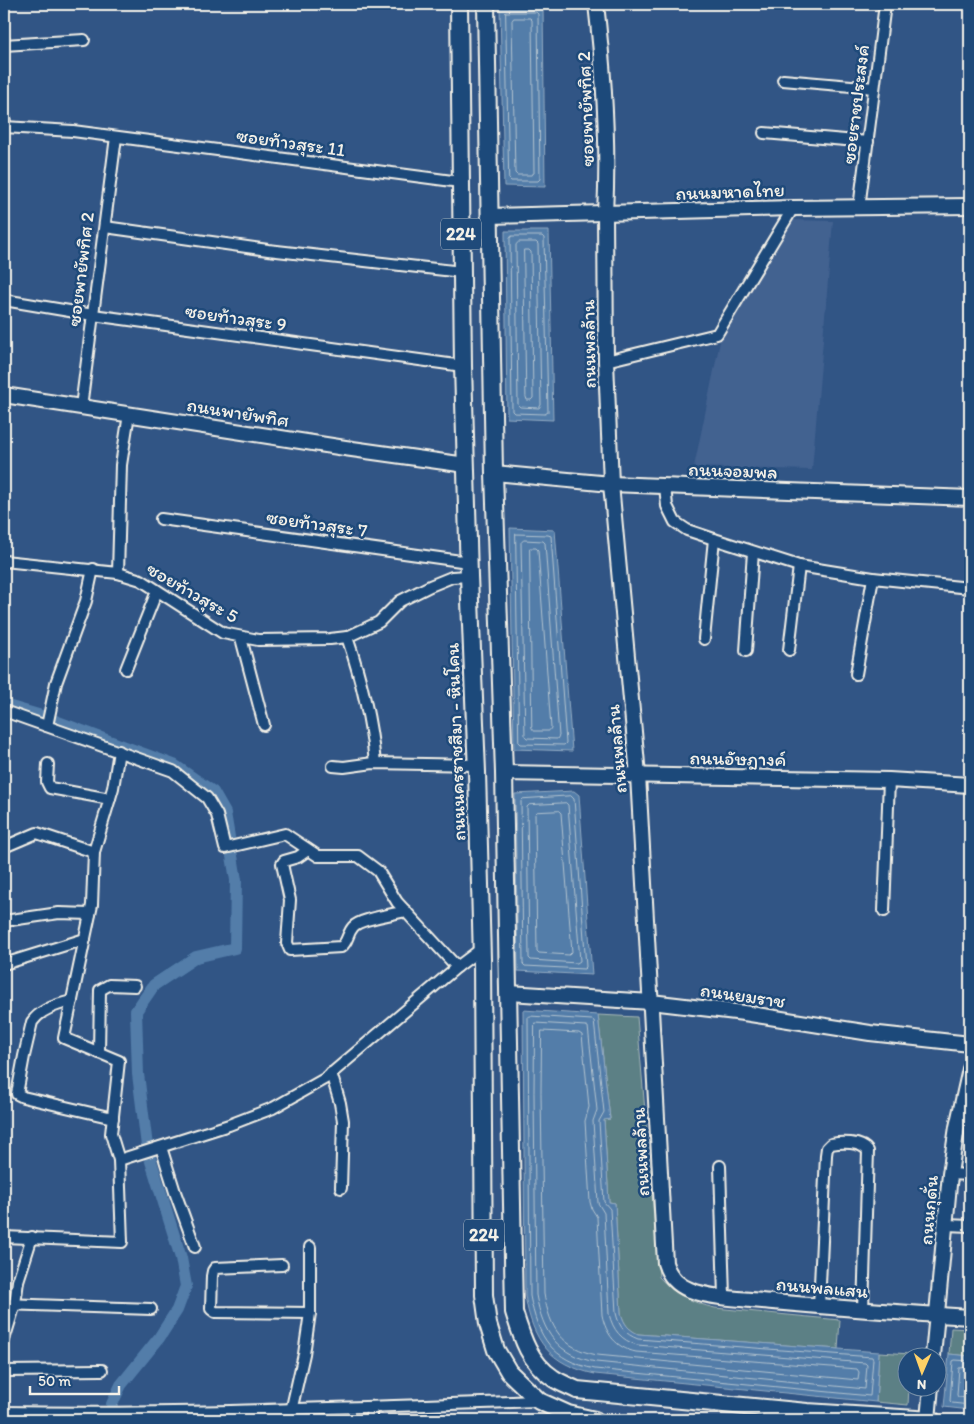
<svg xmlns="http://www.w3.org/2000/svg" width="974" height="1424" viewBox="0 0 974 1424" font-family="Itim,'Playpen Sans Thai',sans-serif">
  <style>
    .built { fill: #436290 }
    .green { fill: #5c8085; stroke: #a8b8b6 }
    .water { fill: #527da9; stroke: #93abc2 }
    .lines { fill: none; stroke-linecap: round; stroke-linejoin: round }
    .shore { stroke: #b3c3cf; stroke-width: 1 }
    .canal { stroke: #527da9; stroke-width: 12 }
    .street-casing { stroke: #f4f1e8; stroke-width: 14 }
    .secondary-casing { stroke: #f4f1e8; stroke-width: 18 }
    .primary-casing { stroke: #f4f1e8; stroke-width: 20 }
    .street { stroke: #1f4a7a; stroke-width: 10 }
    .secondary { stroke: #1f4a7a; stroke-width: 14 }
    .primary { stroke: #1f4a7a; stroke-width: 16 }
    .labels { text-anchor: middle; stroke-width: 5; stroke-linejoin: round; paint-order: stroke }
    .shield { fill: #1f4a7a; stroke: #b4bfc7; stroke-width: 1 }
    .shield-label { font-size: 18px; font-weight: bold; fill: #f4f1e8 }
    .street-label { font-size: 19px; fill: #f4f1e8; stroke: #1f4a7a }
  </style>
  <rect width="100%" height="100%" fill="#315585"/>
  <filter id="ink" filterUnits="userSpaceOnUse"><feTurbulence type="fractalNoise" baseFrequency=".02" numOctaves="2"/><feDisplacementMap in="SourceGraphic" scale="10" xChannelSelector="R" yChannelSelector="G"/><feConvolveMatrix kernelMatrix="1 2 1 2 8 2 1 2 1" color-interpolation-filters="sRGB"/></filter>
  <g filter="url(#ink)">
    <polygon class="built" points="790,220 833,221 812,470 694,467 722,332"/>
    <g class="green">
      <path d="M598,1015L637,1017L659,1277C674,1294 693,1303 715,1308L840,1320L838,1349L638,1334C628,1329 624,1324 621,1313L615,1203L609,1202L604,1119H610Z"/>
      <polygon points="951,1328 970,1329 970,1356 949,1354"/>
      <polygon points="879,1352 911,1354 911,1356 906,1356 906,1386 909,1387 908,1405 876,1402"/>
    </g>
    <g class="water">
      <polygon points="500,7 543,7 545,187 504,186"/>
      <polygon points="505,231 549,231 553,420 507,418"/>
      <polygon points="510,528 555,530 572,751 514,749"/>
      <polygon points="574,791 579,795 592,975 518,971 515,794"/>
      <path d="M523,1010L598,1015L610,1119L604,1120L609,1202L615,1203L621,1313C624,1324 628,1329 638,1334L879,1352L876,1402L595,1374C549,1364 533,1341 525,1296Z"/>
      <polygon points="949,1354 970,1356 970,1410 944,1407"/>
    </g>
    <g class="lines">
      <g class="shore">
        <polygon points="506,12 536,12 538,14 540,179 538,181 511,181 509,179"/>
        <polygon points="514,18 530,18 532,20 534,173 531,175 517,175 515,173 512,21"/>
        <polygon points="512,236 542,236 544,238 548,412 545,414 514,413 512,411 510,239"/>
        <polygon points="519,242 536,242 538,244 541,405 539,408 520,407 518,405 516,245"/>
        <polygon points="524,250 529,250 531,252 533,398 531,400 527,400 526,397"/>
        <polygon points="516,534 548,535 551,536 566,743 564,745 521,744 519,742"/>
        <polygon points="524,540 543,541 545,543 559,736 557,739 527,738 525,736 521,543"/>
        <polygon points="530,548 536,548 538,550 551,728 549,731 534,731 532,728"/>
        <polygon points="571,796 574,799 586,967 584,969 525,966 523,964 521,801 523,799"/>
        <polygon points="566,803 568,805 580,961 577,963 531,960 529,958 527,807 529,805"/>
        <polygon points="559,811 561,813 572,952 569,955 539,953 537,951 535,814 537,812"/>
        <path d="M530,1016L592,1020L594,1021L604,1112L599,1121L604,1202L610,1209L616,1313C619,1327 625,1334 638,1339L872,1357L873,1359L870,1396L595,1369C552,1360 538,1338 530,1296L528,1018Z"/>
        <path d="M535,1023L586,1026L588,1027L597,1110L593,1121L598,1203L604,1213L609,1314C613,1330 621,1340 637,1345L865,1363L867,1365L865,1389L596,1362C557,1355 543,1333 536,1295L534,1093Z"/>
        <path d="M542,1031L579,1033L582,1035L589,1107L585,1121L590,1202L592,1209L597,1217L602,1315C606,1334 616,1348 636,1352L857,1369L859,1372L858,1380L597,1355C562,1348 550,1329 544,1294L541,1093Z"/>
        <polyline points="970,1361 955,1360 953,1361 950,1401 952,1403 970,1405"/>
        <polyline points="970,1367 959,1368 957,1395 958,1397 970,1398"/>
      </g>
      <g class="canal">
        <polyline points="4,705 45,717"/>
        <polyline points="53,720 174,765 213,792 225,813 229,837"/>
        <polyline points="147,1146 138,1074 136,1011 154,985 196,957 235,948 236,880 232,856"/>
        <polyline points="112,1404 121,1385 159,1338 177,1310 186,1286 181,1258 149,1155"/>
      </g>
      <g class="street-casing">
        <g id="street">
          <polyline points="4,45 84,40"/>
          <polyline points="783,80 874,88"/>
          <polyline points="4,113 5,127"/>
          <polyline points="4,127 73,131 460,182"/>
          <polyline points="764,133 868,142"/>
          <polyline points="859,208 885,4"/>
          <polyline points="105,227 268,250 462,272"/>
          <polyline points="4,300 93,315 463,366"/>
          <polyline points="606,361 717,334 793,208"/>
          <polyline points="81,407 116,137"/>
          <polyline points="665,486 667,506 675,522 687,530 714,539 799,566 873,578 970,588"/>
          <polyline points="161,519 468,562"/>
          <polyline points="4,561 118,573 141,580 223,633 258,640 330,639 347,637 379,622 400,601 430,586 452,577 469,576"/>
          <polyline points="118,573 121,465 129,414"/>
          <path d="M347,637C361,678 371,719 375,763"/>
          <polyline points="241,638 264,725"/>
          <polyline points="704,639 714,539"/>
          <polyline points="789,650 799,566"/>
          <polyline points="746,651 753,552"/>
          <polyline points="126,669 157,591"/>
          <polyline points="856,674 873,578"/>
          <polyline points="4,711 173,771 207,798 217,815 225,848 285,834 318,856 358,856 378,871 397,902 457,967"/>
          <polyline points="47,726 56,683 86,601 93,569"/>
          <polyline points="48,764 47,782 50,788 110,799"/>
          <polyline points="333,766 344,767 373,763 477,765"/>
          <polyline points="4,847 37,833 94,852"/>
          <path d="M308,850L298,857L284,861L282,864L290,900L287,943L290,950L341,947C348,942 347,934 353,927C359,919 395,914 406,911"/>
          <polyline points="884,911 889,780"/>
          <polyline points="4,921 59,913 90,914"/>
          <polyline points="4,964 85,939"/>
          <path d="M72,1001C58,1004 40,1010 32,1022L24,1056L17,1094L23,1097L113,1118"/>
          <polyline points="99,1053 100,990 109,985 135,986"/>
          <polyline points="331,1073 340,1103 343,1121 341,1188"/>
          <polyline points="161,1147 175,1192 195,1247"/>
          <polyline points="119,1160 229,1125 273,1108 326,1078 457,967 481,949"/>
          <polyline points="720,1166 724,1297"/>
          <polyline points="950,1174 970,1175"/>
          <polyline points="946,1225 970,1226"/>
          <polyline points="4,1237 122,1242 119,1160 111,1134 119,1061 64,1038 92,905 94,852 113,788 119,751"/>
          <polyline points="282,1265 215,1268 213,1271 212,1276 211,1309 215,1312 310,1313"/>
          <polyline points="4,1304 151,1309"/>
          <path d="M819,1306L826,1155L827,1148L831,1144C841,1142 861,1141 868,1151L863,1310"/>
          <polyline points="4,1340 15,1304 18,1281 32,1237"/>
          <polyline points="4,1371 102,1370"/>
          <polyline points="371,1407 371,1420"/>
          <path d="M4,1412C182,1415 361,1407 539,1401"/>
          <polyline points="289,1420 304,1354 310,1313 310,1247"/>
        </g>
      </g>
      <g class="secondary-casing">
        <g id="secondary">
          <path d="M596,4C604,73 609,143 605,213L606,361L611,484L638,775L665,1263C669,1276 677,1285 690,1290C714,1299 747,1299 773,1302C839,1308 904,1313 970,1317"/>
          <polyline points="490,216 793,208 970,206"/>
          <polyline points="4,395 345,448 466,465"/>
          <polyline points="494,473 611,484 970,498"/>
          <polyline points="504,773 889,780 970,785"/>
          <polyline points="509,993 651,1002 744,1013 870,1033 970,1044"/>
          <polyline points="933,1356 950,1174 957,1127 970,1069"/>
          <polyline points="928,1420 931,1386"/>
        </g>
      </g>
      <g class="primary-casing">
        <g id="primary">
          <polyline points="459,4 463,366 469,576 477,772 482,959 484,1295 488,1324 496,1350 509,1372 539,1401 568,1414 595,1420"/>
          <path d="M486,4L494,473L504,773L514,1312C522,1338 529,1362 553,1378C560,1383 569,1386 577,1390L807,1412L932,1420"/>
        </g>
      </g>
      <use href="#street" class="street"/>
      <use href="#secondary" class="secondary"/>
      <use href="#primary" class="primary"/>
    </g>
  </g>
  <g class="labels">
    <g class="shield">
      <rect x="441" y="218.5" width="40" height="31" rx="4"/>
      <rect x="464" y="1219.5" width="40" height="31" rx="4"/>
    </g>
    <g class="shield-label">
      <text x="461" y="240">224</text>
      <text x="484" y="1241">224</text>
    </g>
    <g class="street-label">
      <text transform="translate(855 104) rotate(-83)" y="7">ซอยราชประสงค์</text>
      <text transform="translate(585 109) rotate(-92)" y="7">ซอยพายัพทิศ 2</text>
      <text transform="translate(291 142) rotate(8)" y="7">ซอยท้าวสุระ 11</text>
      <text transform="translate(730 191) rotate(-2)" y="7">ถนนมหาดไทย</text>
      <text transform="translate(80 269) rotate(-83)" y="7">ซอยพายัพทิศ 2</text>
      <text transform="translate(236 317) rotate(8)" y="7">ซอยท้าวสุระ 9</text>
      <text transform="translate(588 344) rotate(-91)" y="7">ถนนพลล้าน</text>
      <text transform="translate(238 412) rotate(9)" y="7">ถนนพายัพทิศ</text>
      <text transform="translate(733 470) rotate(2)" y="7">ถนนจอมพล</text>
      <text transform="translate(317 523) rotate(8)" y="7">ซอยท้าวสุระ 7</text>
      <text transform="translate(193 592) rotate(30)" y="7">ซอยท้าวสุระ 5</text>
      <text transform="translate(455 742) rotate(-92)" y="7">ถนนนครราชสีมา - หินโคน</text>
      <text transform="translate(616 749) rotate(-95)" y="7">ถนนพลล้าน</text>
      <text transform="translate(738 758) rotate(1)" y="7">ถนนอัษฎางค์</text>
      <text transform="translate(743 995) rotate(8)" y="7">ถนนยมราช</text>
      <text transform="translate(640 1152) rotate(-93)" y="7">ถนนพลล้าน</text>
      <text transform="translate(928 1210) rotate(-85)" y="7">ถนนกุดั่น</text>
      <text transform="translate(822 1287) rotate(5)" y="7">ถนนพลแสน</text>
    </g>
  </g>
  <rect width="974" height="1424" fill="none" stroke="#1f4a7a" stroke-width="20"/>
  <rect x="10" y="10" width="954" height="1404" fill="none" stroke="#f4f1e8" stroke-width="2" filter="url(#ink)"/>
  <g transform="translate(922 1372) rotate(182)"><circle r="24" fill="#1f4a7a" stroke="#748da6"/>
  <path d="M0-4L9 19L0 12L-9 19Z" fill="#ffd166"/>
  <text y="-8" font-size="14" font-weight="bold" text-anchor="middle" fill="#f4f1e8">N</text>
  </g>
  <path d="M30 1386v8h89v-8" fill="none" stroke="#f4f1e8" stroke-width="2.5"/>
  <text x="38" y="1386" font-size="15" fill="#f4f1e8" stroke="#1f4a7a" stroke-width="4" paint-order="stroke">50 m</text>
</svg>
